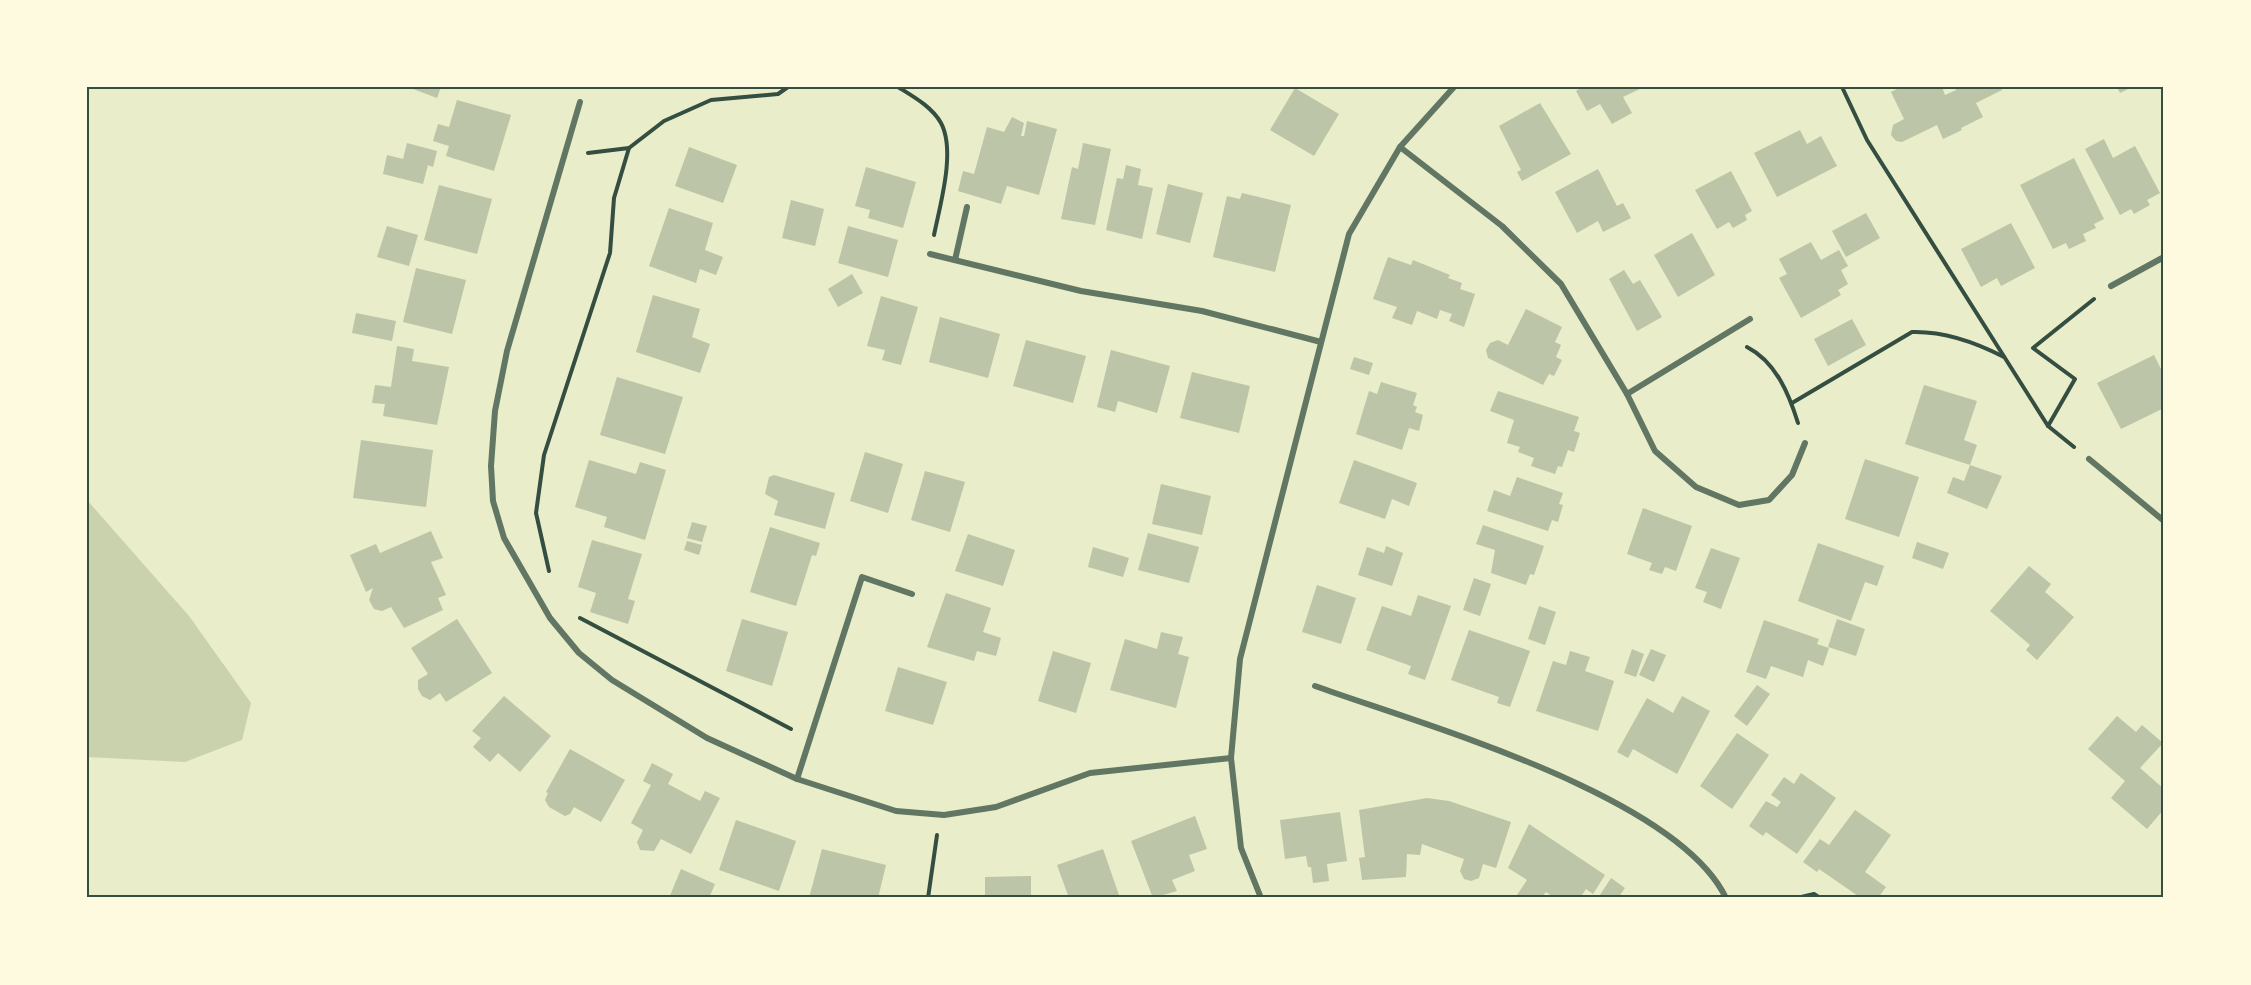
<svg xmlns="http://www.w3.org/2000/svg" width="2251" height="985" viewBox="0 0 2251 985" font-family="'PT Sans',sans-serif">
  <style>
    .green { fill: #cad2ad }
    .building { fill: #bcc5a7 }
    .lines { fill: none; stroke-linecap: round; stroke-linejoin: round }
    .path { stroke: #344e41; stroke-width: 4 }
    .minor { stroke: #617663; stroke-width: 6 }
    .neatline { fill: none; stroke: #344e41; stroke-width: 2 }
  </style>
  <rect width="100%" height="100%" fill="#e9edc9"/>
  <polygon class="green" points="87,500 189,616 251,703 242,740 185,762 87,757"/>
  <g class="building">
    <polygon points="413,87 441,87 437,98 413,89"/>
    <polygon points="1582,87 1644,87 1623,97 1632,113 1612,124 1600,104 1587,111 1576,91"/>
    <polygon points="1901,87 1942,87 1945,95 1956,90 1955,87 2001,87 2002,90 1976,103 1983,117 1961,128 1962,130 1943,139 1937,125 1902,142 1896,141 1891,135 1893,125 1904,119 1891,92"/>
    <polygon points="2117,87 2132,87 2120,93"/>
    <polygon points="1295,88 1339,114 1314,156 1270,130"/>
    <polygon points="457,100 511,115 494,171 446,156 449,146 433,141 438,124 449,127"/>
    <polygon points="1540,103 1571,154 1522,181 1517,172 1521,170 1499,126"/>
    <polygon points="1012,117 1024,123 1021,136 1024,136 1027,121 1057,129 1039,195 1007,186 1001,204 958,191 963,171 974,174 987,127 1004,132"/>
    <polygon points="1800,130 1807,144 1821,136 1837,166 1777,197 1754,153"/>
    <polygon points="2104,139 2113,158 2135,146 2160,193 2147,200 2150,205 2134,214 2131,209 2120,215 2085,149"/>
    <polygon points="407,143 437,151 433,167 428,165 423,184 383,174 387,155 403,159"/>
    <polygon points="1083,143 1111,149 1095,225 1061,219 1072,167 1078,169"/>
    <polygon points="689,147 737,165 723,203 675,186"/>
    <polygon points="2074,158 2104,219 2094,224 2096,228 2083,234 2086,241 2069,249 2066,243 2053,249 2020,185"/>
    <polygon points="1126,165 1141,169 1138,185 1153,188 1142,239 1106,230 1117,178 1123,179"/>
    <polygon points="866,167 916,182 903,228 868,218 870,210 855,206"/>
    <polygon points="1598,169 1617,206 1623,203 1631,218 1603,232 1598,221 1577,233 1555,192"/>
    <polygon points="1731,171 1752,211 1745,215 1747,220 1733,228 1729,222 1717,229 1695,190"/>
    <polygon points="1168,184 1203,193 1190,243 1156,234"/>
    <polygon points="439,185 492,199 477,254 424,240"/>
    <polygon points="1242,193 1291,205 1275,272 1213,257 1227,196 1240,199"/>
    <polygon points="791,200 824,209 815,246 782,238"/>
    <polygon points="669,208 713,223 705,250 723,257 716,275 700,269 696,283 649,266"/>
    <polygon points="1866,213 1880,238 1846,257 1832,231"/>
    <polygon points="2011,223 2035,268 2001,286 1997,278 1981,287 1961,249"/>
    <polygon points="387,226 418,235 409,266 377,257"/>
    <polygon points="848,226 898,240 888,277 838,263"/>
    <polygon points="1692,233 1715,275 1678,297 1654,255"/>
    <polygon points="1811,242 1821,260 1839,250 1848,266 1841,270 1848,284 1838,290 1841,295 1801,318 1779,278 1787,274 1779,259"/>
    <polygon points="1388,257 1411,265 1413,260 1450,275 1448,278 1462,283 1460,289 1475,294 1464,327 1449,321 1452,314 1440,310 1437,319 1417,311 1412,325 1392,318 1397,307 1373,299"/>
    <polygon points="416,268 466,280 452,334 403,322"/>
    <polygon points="1624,270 1633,284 1640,280 1662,317 1637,331 1609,279"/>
    <polygon points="852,274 863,293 838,307 828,289"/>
    <polygon points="653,295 700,309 692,337 710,344 700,373 636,352"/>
    <polygon points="881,296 918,307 901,365 882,360 885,350 867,346"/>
    <polygon points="1526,309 1562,327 1555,342 1561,345 1556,357 1562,360 1554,376 1549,374 1543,385 1488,358 1486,350 1490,343 1498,340 1508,345"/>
    <polygon points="356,313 396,321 392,341 352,333"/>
    <polygon points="940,317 1000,334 988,378 929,362"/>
    <polygon points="1852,319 1866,345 1828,366 1814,339"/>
    <polygon points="1026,340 1086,356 1073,403 1013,386"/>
    <polygon points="397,346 414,349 412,361 449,367 437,425 383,416 385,404 372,403 375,385 391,387"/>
    <polygon points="1111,350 1170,366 1157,413 1118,401 1115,412 1097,407"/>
    <polygon points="2154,355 2164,375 2164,408 2121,429 2097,383"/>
    <polygon points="1354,357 1373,363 1369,375 1350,369"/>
    <polygon points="1192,372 1250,386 1239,433 1180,418"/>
    <polygon points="617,377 683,397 665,454 600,435"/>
    <polygon points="1381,382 1417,393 1413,405 1417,407 1415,412 1423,415 1419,431 1409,428 1402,450 1356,434 1369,391 1377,394"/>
    <polygon points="1924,385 1977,401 1964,440 1977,445 1970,465 1905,444"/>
    <polygon points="1498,391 1579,417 1574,431 1580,433 1574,452 1568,450 1562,467 1558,466 1555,474 1531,466 1534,458 1518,452 1520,447 1507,443 1514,420 1490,411"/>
    <polygon points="361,440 433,450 426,507 353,498"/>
    <polygon points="865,452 903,464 888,513 850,501"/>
    <polygon points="1865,459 1919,477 1899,537 1845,519"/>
    <polygon points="589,460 636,474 640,462 666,470 645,540 604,527 607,517 575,507"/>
    <polygon points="1354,460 1417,483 1409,506 1392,499 1385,519 1339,503"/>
    <polygon points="1970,465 2002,476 1987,509 1947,493 1953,477 1964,481"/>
    <polygon points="925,471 965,482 950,532 911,520"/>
    <polygon points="774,475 835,493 825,529 774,515 778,501 765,494 769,477"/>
    <polygon points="1517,477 1563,493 1559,504 1563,505 1558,522 1552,520 1548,531 1487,511 1494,490 1510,496"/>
    <polygon points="1161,484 1211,496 1202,535 1152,524"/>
    <polygon points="1643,508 1692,526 1676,571 1665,567 1662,574 1649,570 1652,563 1627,554"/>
    <polygon points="692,522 707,526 702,542 687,538"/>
    <polygon points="1483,525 1544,546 1534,575 1530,574 1526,585 1491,573 1495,550 1476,544"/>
    <polygon points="770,527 820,543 816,556 812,555 796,606 750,592"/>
    <polygon points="431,531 443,558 431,562 446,595 438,598 443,610 404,628 391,607 382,611 374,609 369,600 373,588 366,592 350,555 376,544 380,553"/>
    <polygon points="1148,533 1199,547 1189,583 1138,570"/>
    <polygon points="968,534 1015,550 1003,586 955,571"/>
    <polygon points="592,540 642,554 628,599 635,601 628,624 590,612 596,593 578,587"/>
    <polygon points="687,541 702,545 699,555 684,550"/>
    <polygon points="1917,542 1949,553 1943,569 1912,558"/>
    <polygon points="1818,543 1884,566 1877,586 1865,582 1851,621 1798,601"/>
    <polygon points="1386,546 1403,553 1392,586 1358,575 1367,547 1384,553"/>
    <polygon points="1093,547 1129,558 1123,577 1088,567"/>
    <polygon points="1711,548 1740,558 1721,609 1703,602 1707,592 1695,588"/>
    <polygon points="2029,566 2051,584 2045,592 2074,617 2037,660 2026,650 2030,645 1990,611"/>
    <polygon points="1474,578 1491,584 1480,616 1463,610"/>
    <polygon points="1317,585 1356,598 1341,644 1302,632"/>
    <polygon points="946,593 991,608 983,632 1001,638 996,656 977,651 974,661 927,647"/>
    <polygon points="1418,595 1451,606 1425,680 1408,674 1411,666 1366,650 1382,606 1411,616"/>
    <polygon points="1539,606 1556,612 1545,645 1528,639"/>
    <polygon points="457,619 492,673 446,702 440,693 430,700 422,696 418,689 418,680 428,674 411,648"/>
    <polygon points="742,619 788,632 772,686 726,671"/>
    <polygon points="1837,619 1865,629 1856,656 1828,647"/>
    <polygon points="1764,620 1819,639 1817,644 1829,648 1823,666 1808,660 1803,677 1771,666 1766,679 1746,672"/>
    <polygon points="1469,630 1530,651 1510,707 1497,703 1499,697 1451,680"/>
    <polygon points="1161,632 1183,637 1178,654 1189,657 1176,708 1110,690 1125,639 1157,649"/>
    <polygon points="1632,649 1644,654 1636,677 1624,673"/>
    <polygon points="1651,649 1666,655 1654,682 1639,675"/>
    <polygon points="1053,651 1091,663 1076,713 1038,701"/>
    <polygon points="1570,651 1590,657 1585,671 1614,681 1598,731 1536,711 1553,661 1566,665"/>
    <polygon points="898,667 947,682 933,725 885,711"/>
    <polygon points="1757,685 1770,694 1747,726 1734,716"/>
    <polygon points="504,696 551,736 520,772 498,753 490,762 473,747 481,738 472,731"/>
    <polygon points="1682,696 1710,711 1677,774 1633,749 1628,758 1617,752 1647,698 1673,713"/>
    <polygon points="2117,716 2136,732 2142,725 2163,743 2140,768 2164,789 2164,809 2147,829 2111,798 2125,781 2088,749"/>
    <polygon points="1737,733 1769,755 1732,809 1700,786"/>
    <polygon points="570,749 625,780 601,822 574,807 570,814 565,816 549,807 545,800 548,793 546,792"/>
    <polygon points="652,763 673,774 668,784 700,801 705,791 720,798 691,854 661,839 654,851 640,850 637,842 643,830 631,823 651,785 643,781"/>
    <polygon points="1801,773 1836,798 1797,854 1766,832 1763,836 1749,826 1766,801 1777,807 1781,802 1771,795 1784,777 1794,784"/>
    <polygon points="1427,798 1449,801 1511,822 1496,868 1483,864 1479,878 1471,881 1464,879 1460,871 1464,859 1422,844 1420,855 1407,854 1406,877 1362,880 1359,858 1365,857 1359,810"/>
    <polygon points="1855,810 1891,835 1865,872 1886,887 1878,898 1861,898 1819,869 1817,872 1803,862 1820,839 1829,845"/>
    <polygon points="1340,812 1347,861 1327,864 1329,881 1313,883 1311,867 1308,867 1306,856 1285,859 1280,820"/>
    <polygon points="1195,816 1207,849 1189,855 1195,871 1172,880 1177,891 1153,898 1131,841"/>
    <polygon points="736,820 796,841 779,891 719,870"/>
    <polygon points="1529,824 1605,875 1593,894 1586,889 1580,898 1555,898 1546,892 1541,898 1515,898 1527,880 1508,868"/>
    <polygon points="822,849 886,865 878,898 809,898"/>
    <polygon points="1103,849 1120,898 1069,898 1057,865"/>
    <polygon points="681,869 715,884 709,898 669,898"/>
    <polygon points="1031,876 1031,898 985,898 985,877"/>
    <polygon points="1611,878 1625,888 1618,898 1598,898"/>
  </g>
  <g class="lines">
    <g class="path">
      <path d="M898,87C914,97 932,107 941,123C956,151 940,205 934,235"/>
      <polyline points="1842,87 1867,140 2048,426 2074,447"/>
      <polyline points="588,153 629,148 664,121 711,100 778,94 788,87"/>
      <path d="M1747,347C1776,362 1789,394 1798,423"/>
      <path d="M1792,403L1912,332C1945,331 1975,342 2004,357"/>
      <polyline points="2048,426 2075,379 2033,348 2094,299"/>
      <polyline points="549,571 536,513 544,455 610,253 614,198 629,148"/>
      <polyline points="580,618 791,729"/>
      <polyline points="928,898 937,835"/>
      <polyline points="1797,898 1814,894 1820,898"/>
    </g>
    <g class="minor">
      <polyline points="580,102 507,351 495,411 491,466 493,501 504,538 550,618 579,653 612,680 707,738 797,779 896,811 944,815 996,807 1090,773 1231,758"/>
      <polyline points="1400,147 1502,226 1561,284 1627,394 1655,451 1696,487 1739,505 1769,500 1792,475 1805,443"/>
      <polyline points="930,254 1081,291 1202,311 1321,342"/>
      <polyline points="955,260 967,207"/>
      <polyline points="2111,286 2164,257"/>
      <polyline points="1627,394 1750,319"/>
      <polyline points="2089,459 2164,521"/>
      <path d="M1315,686C1420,724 1677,795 1726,898"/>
      <polyline points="797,779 862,577 912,594"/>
      <polyline points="1261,898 1241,848 1231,758 1240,659 1349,234 1400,147 1454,87"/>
    </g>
  </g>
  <rect width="2251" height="985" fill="none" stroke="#fefae0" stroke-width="177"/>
  <rect x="88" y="88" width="2074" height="808" class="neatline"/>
</svg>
